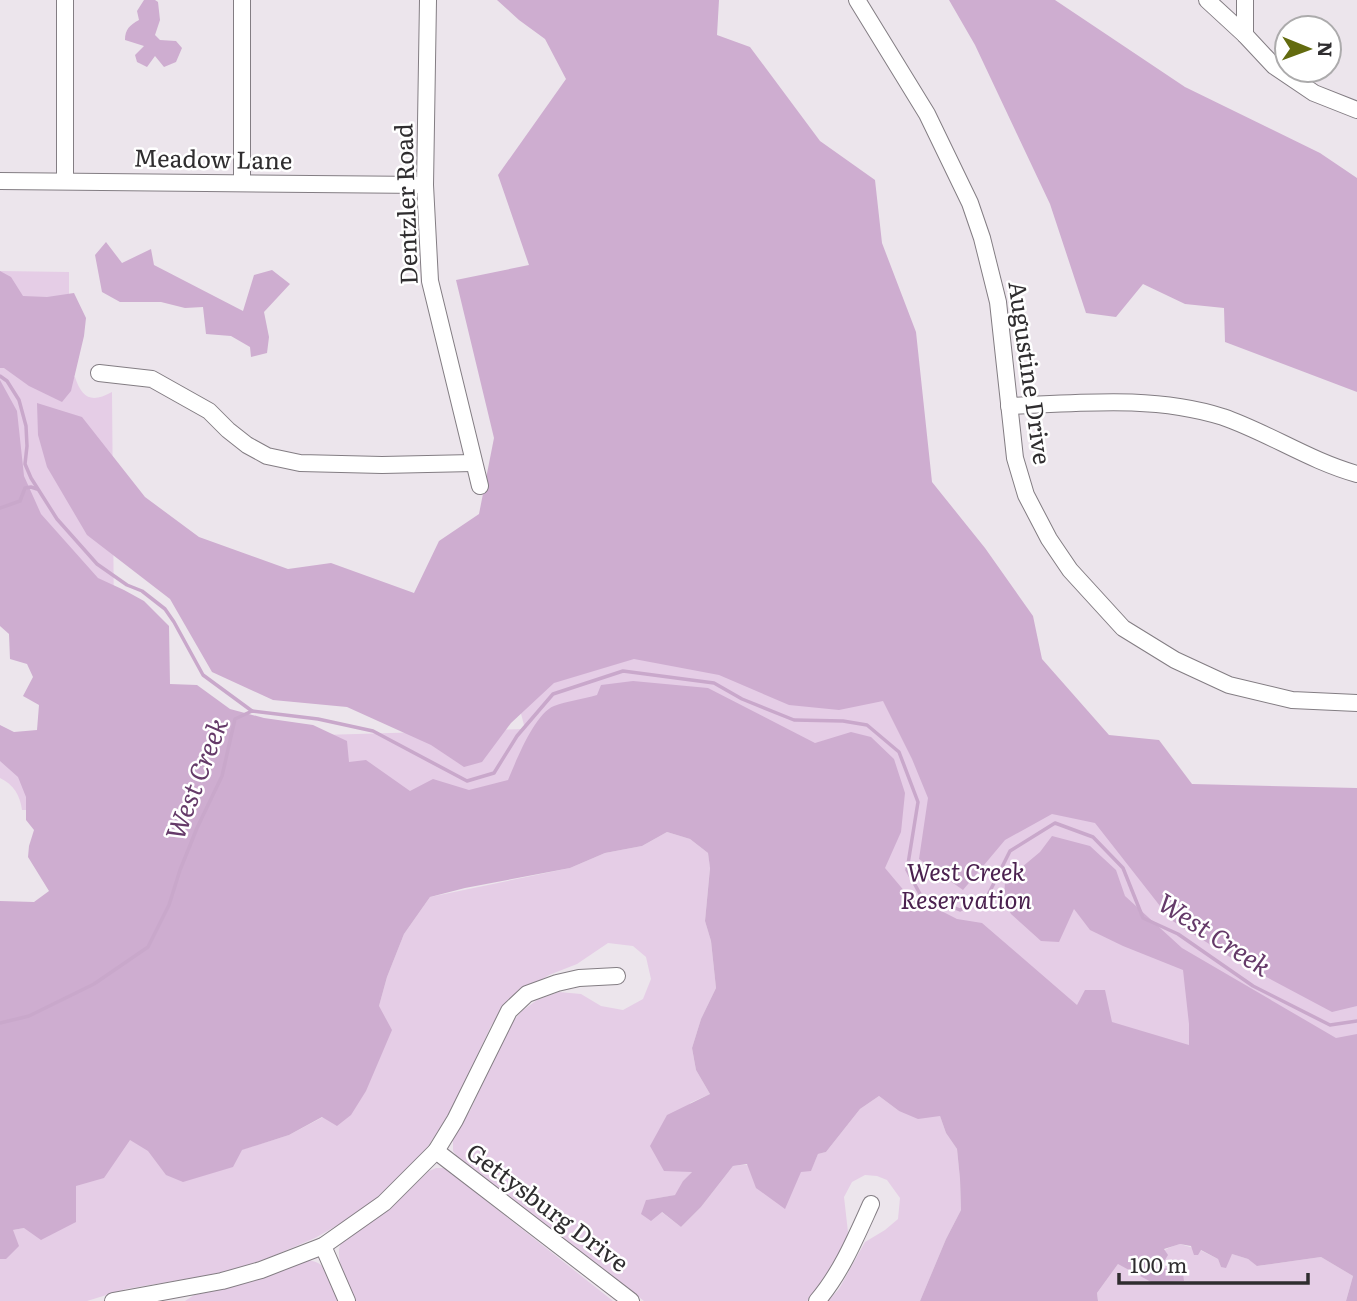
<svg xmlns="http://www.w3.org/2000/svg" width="1357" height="1301" viewBox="0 0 1357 1301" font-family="Literata,serif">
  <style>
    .green { fill: #e5cde6 }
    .forest { fill: #ceadd0 }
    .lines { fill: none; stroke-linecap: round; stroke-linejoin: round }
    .stream { stroke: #c9a8cb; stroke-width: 3.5 }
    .minor-casing { stroke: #837d83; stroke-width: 18 }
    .minor { stroke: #fff; stroke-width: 16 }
    .labels { text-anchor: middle; stroke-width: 5; stroke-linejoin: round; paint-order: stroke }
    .street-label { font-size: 24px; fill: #2f2d2f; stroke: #fff }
    .park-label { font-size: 24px; font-style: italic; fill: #4b214f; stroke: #fff }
    .water-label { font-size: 26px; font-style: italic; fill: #653a69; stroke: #fff }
  </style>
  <rect width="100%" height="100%" fill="#ece5ec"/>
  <g class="green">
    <path d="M0,271L69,272V376L75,377C82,399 92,403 112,392L115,741L525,729L471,520L912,513L1187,827L1357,821V1209L991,1079L774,816L268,865L241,1150L289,1135L323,1117L379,1006L387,977L404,934L430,897L570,868L605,853L642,846L667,832L690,839L708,853L710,867L705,921L711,941L716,988L701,1019L692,1048L696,1070L710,1094L690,1103L693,1171L683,1182L676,1195L646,1200L681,1227L701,1207L733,1166C759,1162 785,1173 811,1170L818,1154L826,1152L860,1109L879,1096L899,1111L940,1116L946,1133L957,1149L960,1179L961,1210L946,1239L920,1301H828L839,1289L865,1242L885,1230L898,1219L900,1198L887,1180L877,1176L865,1175L852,1182L844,1197L848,1232L844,1248L820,1286L807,1301H644L459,1159L453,1151V1138L470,1111L508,1027L522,1011L537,1000L559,992L581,994L601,1006L623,1010L643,999L651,979L646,957L633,946L608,943L577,964L549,975L513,997L491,1026L454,1106L423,1154L377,1199L343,1222L315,1238L266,1259L221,1273L126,1289L87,1301H0V1259H6L13,1230L24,1228L0,928H68L69,810H22C20,795 14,785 0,778V735H69L0,542Z"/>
    <path d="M436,1168H445L613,1301H355C349,1285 332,1257 342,1241L387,1211L429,1171Z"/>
    <path d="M1180,1244L1200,1250L1218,1259L1221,1267L1232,1254L1248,1259L1258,1266L1321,1257L1353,1276L1346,1301H1098L1097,1293L1118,1264L1169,1269L1155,1268C1155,1252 1167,1248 1180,1244Z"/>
    <path d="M304,1260C328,1259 331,1282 340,1301H185L194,1295L251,1282Z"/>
  </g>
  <g class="forest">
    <path d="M144,0H155L158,2L160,20L155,35L160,40L176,41L182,48L176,62L164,67L155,56L147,67L137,62L135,55L144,46L125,40C125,29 130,25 139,20L137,11Z"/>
    <polygon points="497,0 719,0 717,35 750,47 820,141 875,180 882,243 916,332 932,482 985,548 1033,616 1042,659 1109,735 1159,740 1192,784 1357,788 1357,1006 1332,1012 1238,962 1171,920 1095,823 1052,814 1005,840 963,890 919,859 928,798 912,759 883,701 839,710 789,705 719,675 634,659 554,683 511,723 482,762 464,767 431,745 347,707 273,700 212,672 170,599 87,535 47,467 38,435 37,403 82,417 145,497 199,537 288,569 331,563 414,593 439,541 479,514 494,438 456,280 529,265 498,175 566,79 545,39 519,20"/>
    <polygon points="949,0 1055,0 1185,87 1320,153 1357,178 1357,392 1225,342 1224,308 1185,304 1143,284 1116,317 1086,313 1050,204 975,45"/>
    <polygon points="106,242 122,263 151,249 154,265 243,311 254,275 272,270 290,284 264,312 269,337 267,353 251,357 250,347 231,336 206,334 203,307 185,308 161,302 120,302 102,292 95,255"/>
    <polygon points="0,271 11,277 23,296 47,297 74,293 86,318 84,336 71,391 62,402 29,386 4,368 0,368"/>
    <path d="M0,380L17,411L24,476L41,514L98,578L124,590L144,601L169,626L170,684L197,685L230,709L264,718L313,725L347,741L349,762L366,760L410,791L433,779L469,790L508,780C516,761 535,713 554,706C567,701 583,699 597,695L601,685L633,681L708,688L815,743L851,732L871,737L894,759L905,793L901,832L885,868L906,893L957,919L982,923L1077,1005L1085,990H1105L1112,1022L1189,1045V1024L1183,970L1123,946L1090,930L1074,909L1059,942L1041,941L1011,914L1004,901L1005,881L1040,852L1052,836L1090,846L1116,870L1125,896L1182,948L1336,1038L1357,1034V1301H1346L1353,1276L1321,1257L1257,1266L1248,1259L1232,1254L1226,1268L1221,1267L1218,1259L1201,1250L1198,1255H1194L1191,1246L1180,1244L1164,1249L1168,1255L1165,1260L1155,1261V1267L1169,1269L1173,1266L1182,1267L1184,1281L1153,1283L1118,1264L1097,1293L1098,1301H920L946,1239L961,1210L960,1179L957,1149L946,1133L940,1116L918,1119L899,1111L879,1096L860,1109L826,1152L818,1154L811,1171L801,1172L785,1209L756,1188L747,1164L733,1166L701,1207L681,1227L662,1212L651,1221L641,1214L646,1200L675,1195L683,1181L692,1172L664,1171L650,1146L667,1115L710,1094L696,1070L692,1048L701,1019L716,988L711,941L705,921L710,868L708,853L690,839L667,832L642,846L605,853L570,868L465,888L430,897L404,934L387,977L379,1006L392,1030L366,1091L351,1115L337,1126L322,1117L289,1135L242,1150L233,1167L183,1182L166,1175L148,1151L130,1140L104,1178L76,1186V1222L41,1240L24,1228L13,1230L19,1246L6,1259H0V901L34,902L49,891L28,857L29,846L34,830L26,820V797L18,777L0,761V725L14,732L37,730L39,705L23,696L33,677L27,664L10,659L9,634L0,626Z"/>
  </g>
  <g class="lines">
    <g class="stream">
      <polyline points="0,376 7,381 19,400 26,426 27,446 25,464 31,478 57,519 97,564 127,585 142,591 165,609 174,622 203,675 252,711"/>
      <polyline points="0,508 20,501 25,488 31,487 37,489"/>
      <polyline points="0,1023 29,1016 94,984 148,947 169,905 180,870 197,828 222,776 235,719 252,711 318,719 373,731 467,781 494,773 517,736 553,694 623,671 714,683 742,699 794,720 843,721 867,725 899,752 918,802 907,870 920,894 960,910 988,895 1010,851 1055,823 1093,837 1123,868 1143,918 1178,934 1253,986 1330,1025 1357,1021"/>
    </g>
    <g class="minor-casing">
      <g id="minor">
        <polyline points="65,0 65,180"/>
        <polyline points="428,0 425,185 430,281 480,486"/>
        <polyline points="857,0 927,114 970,203 982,238 998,302 1015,458 1026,495 1049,539 1070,570 1123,628 1175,660 1229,685 1292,700 1357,703"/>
        <polyline points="1207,0 1245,35 1274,66 1314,93 1357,110"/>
        <polyline points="1245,35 1245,0"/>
        <polyline points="0,181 425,185"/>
        <polyline points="242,183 242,0"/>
        <polyline points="99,373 152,379 209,411 228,430 247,445 267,456 300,463 382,465 473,463"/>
        <path d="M1009,406C1080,403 1154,395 1223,417C1269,433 1310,461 1357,474"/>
        <polyline points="436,1151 631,1301"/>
        <polyline points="323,1246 347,1301"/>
        <polyline points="113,1301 222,1281 261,1270 323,1246 384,1203 436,1151 455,1120 509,1011 527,994 557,983 579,978 617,976"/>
        <path d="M817,1301C841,1273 856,1237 871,1204"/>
      </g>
    </g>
    <use href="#minor" class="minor"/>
  </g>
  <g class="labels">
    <g class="street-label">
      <text transform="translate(213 160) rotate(1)" y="8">Meadow Lane</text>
      <text transform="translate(407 204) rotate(-92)" y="8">Dentzler Road</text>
      <text transform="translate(1029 373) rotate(82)" y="8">Augustine Drive</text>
      <text transform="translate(547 1208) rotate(37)" y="8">Gettysburg Drive</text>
    </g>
    <g class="park-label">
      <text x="966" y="881">West Creek<tspan x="966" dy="28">Reservation</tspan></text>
    </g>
    <g class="water-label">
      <text transform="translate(197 779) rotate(-69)" y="9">West Creek</text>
      <text transform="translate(1214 935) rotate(33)" y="9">West Creek</text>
    </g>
  </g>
  <g transform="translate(1308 49) rotate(91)"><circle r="33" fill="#ffffff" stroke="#acabac" stroke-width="2"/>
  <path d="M0-5L12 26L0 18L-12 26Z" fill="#636b0f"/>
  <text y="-10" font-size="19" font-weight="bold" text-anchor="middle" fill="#2f2d2f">N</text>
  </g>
  <path d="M1119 1273v10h189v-10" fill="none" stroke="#2f2d2f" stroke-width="3.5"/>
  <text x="1130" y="1273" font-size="21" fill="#2f2d2f" stroke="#ffffff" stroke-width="5" paint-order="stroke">100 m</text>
</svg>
